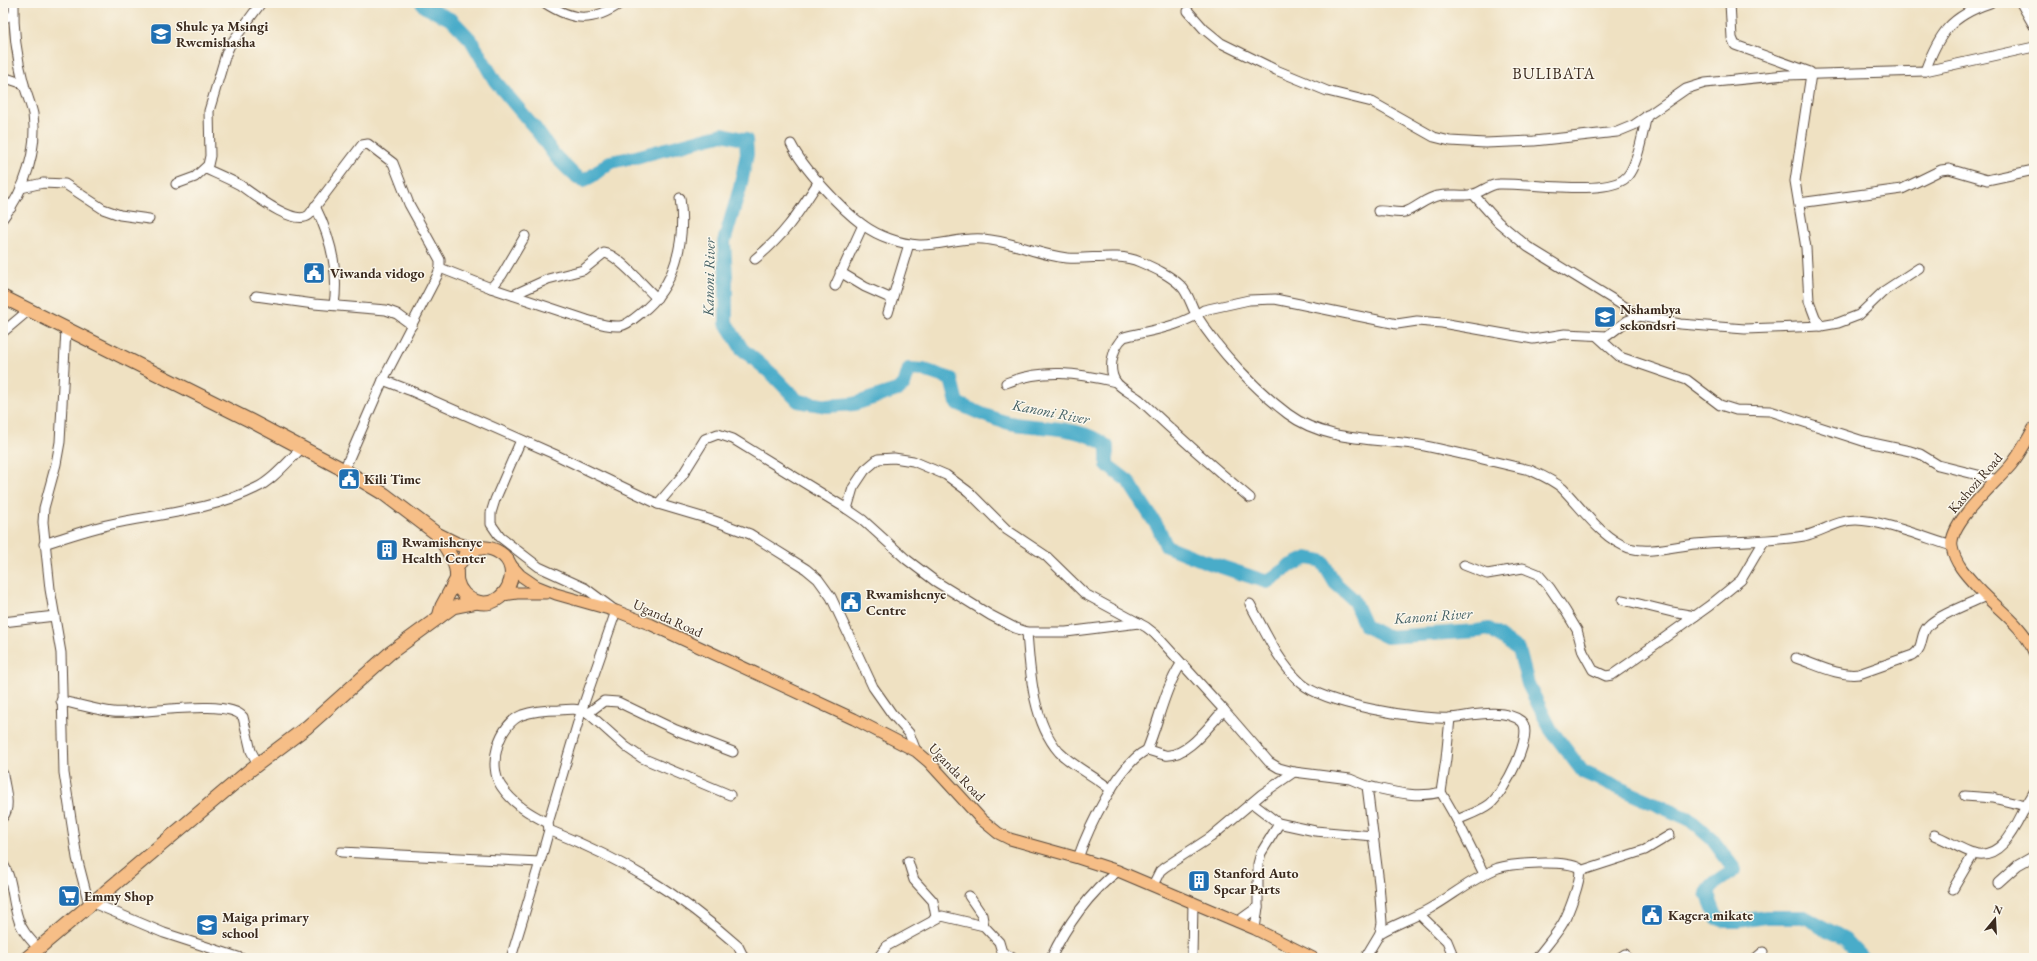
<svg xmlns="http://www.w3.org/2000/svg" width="2037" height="961" viewBox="0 0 2037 961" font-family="'EB Garamond',serif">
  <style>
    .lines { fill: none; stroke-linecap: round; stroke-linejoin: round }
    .river { stroke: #4aacc9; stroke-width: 14 }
    .minor-casing { stroke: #564537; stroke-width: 11 }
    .major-casing { stroke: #564537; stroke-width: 13 }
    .highway-casing { stroke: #564537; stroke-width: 15 }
    .minor { stroke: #fff; stroke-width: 9 }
    .major { stroke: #f6be87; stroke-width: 11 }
    .highway { stroke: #f6be87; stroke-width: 13 }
    .labels { text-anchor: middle; stroke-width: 3; stroke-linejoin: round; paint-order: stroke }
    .poi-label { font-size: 14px; font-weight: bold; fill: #3b2a1e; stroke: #fbf7ec; text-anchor: start }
    .street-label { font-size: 14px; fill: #3b2a1e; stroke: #fbf7ec }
    .water-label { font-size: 15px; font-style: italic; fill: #415e62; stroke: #fbf7ec }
    .quarter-label { font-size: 16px; letter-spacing: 1px; fill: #3b2a1e; stroke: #fbf7ec }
  </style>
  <rect width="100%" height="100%" fill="#fbf7ec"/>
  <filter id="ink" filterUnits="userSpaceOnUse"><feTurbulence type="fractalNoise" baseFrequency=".025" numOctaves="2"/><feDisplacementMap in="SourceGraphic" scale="8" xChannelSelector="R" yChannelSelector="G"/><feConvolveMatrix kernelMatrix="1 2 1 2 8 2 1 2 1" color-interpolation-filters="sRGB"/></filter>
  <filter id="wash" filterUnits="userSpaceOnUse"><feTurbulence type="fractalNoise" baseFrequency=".012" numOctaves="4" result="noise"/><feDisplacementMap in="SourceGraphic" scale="16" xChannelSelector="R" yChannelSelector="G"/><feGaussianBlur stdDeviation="0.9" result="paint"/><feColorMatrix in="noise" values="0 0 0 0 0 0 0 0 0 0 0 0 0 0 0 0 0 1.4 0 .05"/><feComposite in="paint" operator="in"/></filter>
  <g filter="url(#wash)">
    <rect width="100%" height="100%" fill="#efe1c2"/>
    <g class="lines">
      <path class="river" d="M422,3L425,7L452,20L471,40L495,81L535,128L555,156L572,173L583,181L592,176L610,162L636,157L723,134L746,140L747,154L740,188L724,242L726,277V323L742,349L773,375L798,401L827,406L854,404L897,390L904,385L909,369L924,370L951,379L957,403C975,411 995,421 1015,424C1047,429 1080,426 1107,446V465L1128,481L1159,529L1166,546L1204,561L1267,582L1288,567L1307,558L1322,561L1335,583L1353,599L1365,626L1387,637L1477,631L1489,629L1519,650L1528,684L1551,730L1583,772L1689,819L1712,839L1735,870C1724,878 1714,881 1707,893L1717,918L1725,921H1738L1766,917H1804L1845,939L1863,958"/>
    </g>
  </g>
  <g filter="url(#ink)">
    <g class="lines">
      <g class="minor-casing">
        <g id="minor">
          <path d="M545,3C573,21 592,23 621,3"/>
          <polyline points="1730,3 1732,38 1735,45 1810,72"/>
          <polyline points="2021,3 2034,26"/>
          <polyline points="3,10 7,17"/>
          <polyline points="1188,11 1204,29 1221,43 1276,70 1327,91 1372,102 1434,137 1450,141 1485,143 1534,141 1617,132 1634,125 1686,89 1705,83 1786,75 1925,71 2034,47"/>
          <path d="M1925,71C1939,33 1951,16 1990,3"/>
          <polyline points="1811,74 1795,181 1806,248 1809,301 1815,317 1821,326"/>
          <polyline points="3,77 24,84"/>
          <path d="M791,144C803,168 841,209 863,225C878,236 900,244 919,245C940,246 961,237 983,239C1012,241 1038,255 1067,258C1091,260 1117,252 1140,262C1154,268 1170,275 1181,286C1189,294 1191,306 1197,316C1219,351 1255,389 1288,414C1327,443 1379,438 1425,446C1460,453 1495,462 1530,470C1541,475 1553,480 1562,488C1582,508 1601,538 1629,548C1649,554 1675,546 1695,544C1731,541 1768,542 1804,536C1822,532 1837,520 1856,520C1881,520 1926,538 1952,546"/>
          <path d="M206,169C217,174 229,179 240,185C253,194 294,227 309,215L362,145L368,144L393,163L409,204L440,260V268L437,276L383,380L344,470"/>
          <polyline points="176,184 195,177 208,165 210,156 209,111 226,54 230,45 261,3"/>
          <polyline points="21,188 43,183 65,184 103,209 120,215 149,219"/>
          <polyline points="1473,194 1498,222 1528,247 1640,316"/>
          <polyline points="3,200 11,208"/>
          <polyline points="1799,203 1902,189 1941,170 1949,169 1987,180 2034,170"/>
          <path d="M315,206C330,236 339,271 334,305"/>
          <path d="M1378,211C1387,210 1397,214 1405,212C1417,208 1425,198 1438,196C1449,193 1463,197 1474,194C1483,191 1490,184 1499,184C1530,183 1600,195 1623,180C1637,172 1643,131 1647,115"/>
          <path d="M3,218C25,191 38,149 33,114C31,105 27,95 24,85C17,58 13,31 14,3"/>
          <path d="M755,259C785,235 799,212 819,181"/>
          <path d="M440,268L491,288L587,320C597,323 609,327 620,326C627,325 635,318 641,313C676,286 686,240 680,198"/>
          <polyline points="840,272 865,287 892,299"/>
          <polyline points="835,286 863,225"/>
          <polyline points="491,288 502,275 525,236"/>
          <path d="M513,295L548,279L583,270L604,253C618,254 645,288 657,298"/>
          <polyline points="256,296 314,304 386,310 397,314 412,325"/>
          <polyline points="888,313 909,244"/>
          <polyline points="66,329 60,442 56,464 44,508 43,522 50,589 61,653 64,773 77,858 88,900 93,903 164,933 241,958"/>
          <polyline points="3,332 29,310"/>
          <polyline points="1598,337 1620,357 1687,380 1720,405 1736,410 1770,411 1863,441 1910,451 1920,454 1938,465 1998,480"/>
          <polyline points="383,380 409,390 554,454 658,504 712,520 750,534 806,569 818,579 831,597 873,687 892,714 909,733 916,751"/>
          <path d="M1006,383C1043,368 1078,373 1116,382"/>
          <path d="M1250,498C1212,466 1176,434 1140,400C1133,394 1121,389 1116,382C1107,369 1113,346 1124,337C1152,330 1180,327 1204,310L1249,300L1275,299L1397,324L1417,321L1442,323L1533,339L1565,334L1607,336L1627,321L1640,316L1680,324L1745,329L1821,326L1838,323L1859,315L1884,291L1919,268"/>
          <polyline points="658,504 682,476 705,439 718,434 733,439 847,509 863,520 906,559 935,581 990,615 1015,628 1027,632 1066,632 1139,623"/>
          <polyline points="847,509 853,488 865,470 878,459 894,458 913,461 946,475 969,492 1007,530 1046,556 1085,594 1146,627 1155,634 1224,710 1269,762 1279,768 1294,772 1350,779 1367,786 1379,883 1382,923 1380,933 1365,958"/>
          <path d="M44,544C71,535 98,526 126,521C170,513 216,508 256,488C273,480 288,461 302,448"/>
          <polyline points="1464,565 1487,574 1523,568 1538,574 1550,588 1565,610 1577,630 1583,652 1593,670 1606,676 1612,675 1628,664 1709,606 1741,580 1764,541"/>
          <polyline points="1623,600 1672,612 1695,616"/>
          <path d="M1250,604C1265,631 1278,662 1301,683C1324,704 1418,720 1449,718C1471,716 1502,707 1521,721C1536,733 1503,794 1490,804C1481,811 1468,815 1457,820"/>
          <polyline points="3,622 55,616"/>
          <path d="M1027,632C1030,670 1032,721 1059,752C1074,767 1095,776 1111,790"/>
          <path d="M1796,658C1815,664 1839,677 1859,674L1913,655C1925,647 1919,635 1928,626C1938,615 1971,603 1986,596"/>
          <path d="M61,701C78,704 96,710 113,712C140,715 227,697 243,717L251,751L258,764"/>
          <polyline points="588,713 604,701 618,702 676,730 733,752"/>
          <polyline points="1450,718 1446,759 1441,792 1457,820 1484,874"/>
          <path d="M1147,750C1159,721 1164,690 1181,664"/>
          <path d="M3,774C4,787 12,806 3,817"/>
          <path d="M1367,786C1391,791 1416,799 1441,792"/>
          <polyline points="1965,796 1993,798 2026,806"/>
          <polyline points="1252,803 1278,823 1277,827 1261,853 1258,864 1258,907 1255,929"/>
          <path d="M548,823C530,814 513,804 501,786C487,765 499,724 522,715C533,711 548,710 559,710C569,709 579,708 588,713L626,747L642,758L730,795"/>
          <polyline points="1278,823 1315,831 1373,836"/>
          <path d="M549,830C624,860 677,892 738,946L742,954V958"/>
          <path d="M1934,835C1947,840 1962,850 1973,853C2001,861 2015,827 2025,808C2027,803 2031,798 2034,792"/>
          <polyline points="341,852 540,862"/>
          <path d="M1078,858C1088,829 1119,763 1147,750C1153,751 1159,754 1165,755C1187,758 1210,724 1224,710"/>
          <polyline points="908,861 914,880 933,901 936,917 934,919"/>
          <path d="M3,864C13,879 12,901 18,918C21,930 30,939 39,949"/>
          <polyline points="1580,871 1645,850 1670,835"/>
          <polyline points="1998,883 2018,865 2034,856"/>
          <polyline points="1153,885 1160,871 1165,867 1211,837 1262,794 1294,772"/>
          <polyline points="1953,889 1974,853"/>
          <polyline points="969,896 982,915 984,926"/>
          <polyline points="1419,914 1447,941 1454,958"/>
          <polyline points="1237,922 1258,907"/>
          <path d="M1380,933C1396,924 1413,918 1429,909C1452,896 1473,878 1498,868C1512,863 1566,860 1579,868C1583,877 1568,914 1563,923C1556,935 1545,947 1537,958"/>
          <polyline points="511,958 540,862 549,830 548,823 582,709 616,611 585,588 539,567 500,537 491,524 491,513 495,500 521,440"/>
          <polyline points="878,958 887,946 942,916 984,926 999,942 1002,952 1013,958"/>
          <path d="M1051,958C1066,926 1090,892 1118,871"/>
          <polyline points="1192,958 1193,902"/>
          <polyline points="1619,958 1625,954"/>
          <polyline points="1756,958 1763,952"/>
        </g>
      </g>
      <g class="major-casing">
        <g id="major">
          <path d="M2034,428C2027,440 2020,454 2011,465C1996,483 1948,523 1952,547C1955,564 1967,576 1978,588C1997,609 2023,625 2034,652"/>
          <polyline points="509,563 520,575 536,586 556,594 616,611 652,625 854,719 916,751 929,762 981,819 998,833 1010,839 1078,858 1118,871 1255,929 1313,958"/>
          <polyline points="503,595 517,593 546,593"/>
        </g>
      </g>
      <g class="highway-casing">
        <g id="highway">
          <polyline points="3,297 251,421 344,470 384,494 437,534 457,544 475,549"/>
          <path d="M437,534C444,545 453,556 456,569C457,573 456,577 457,581C459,591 467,599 477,602C505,610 525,569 500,553C482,541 464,551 456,570"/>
          <polyline points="439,617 442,606 456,580"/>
          <polyline points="27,958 250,770 307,727 390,653 453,607 478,602"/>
        </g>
      </g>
      <use href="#minor" class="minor"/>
      <use href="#major" class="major"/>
      <use href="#highway" class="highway"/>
    </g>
  </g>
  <defs>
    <g id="school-square" transform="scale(1.15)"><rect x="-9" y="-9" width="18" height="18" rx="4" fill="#1f6fb2" stroke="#fbf7ec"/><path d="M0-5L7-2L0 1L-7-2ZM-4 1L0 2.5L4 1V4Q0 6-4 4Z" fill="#fff"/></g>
    <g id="civic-square" transform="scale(1.15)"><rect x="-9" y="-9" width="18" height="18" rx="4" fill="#1f6fb2" stroke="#fbf7ec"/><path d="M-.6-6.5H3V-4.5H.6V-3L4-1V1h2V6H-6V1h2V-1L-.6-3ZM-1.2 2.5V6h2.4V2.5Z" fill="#fff"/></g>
    <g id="building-square" transform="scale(1.15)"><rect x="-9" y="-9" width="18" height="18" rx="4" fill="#1f6fb2" stroke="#fbf7ec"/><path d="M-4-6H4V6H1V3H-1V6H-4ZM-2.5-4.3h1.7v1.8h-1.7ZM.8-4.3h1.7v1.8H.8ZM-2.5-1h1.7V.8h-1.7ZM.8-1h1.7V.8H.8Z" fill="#fff"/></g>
    <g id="supermarket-square" transform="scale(1.15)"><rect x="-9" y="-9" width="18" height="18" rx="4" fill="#1f6fb2" stroke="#fbf7ec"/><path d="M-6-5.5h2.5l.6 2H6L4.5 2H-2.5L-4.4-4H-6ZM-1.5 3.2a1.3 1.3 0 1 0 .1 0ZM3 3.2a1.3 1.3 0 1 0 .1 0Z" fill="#fff"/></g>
  </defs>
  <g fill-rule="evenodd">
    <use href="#school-square" x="161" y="34"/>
    <use href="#civic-square" x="314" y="273"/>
    <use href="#school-square" x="1605" y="317"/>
    <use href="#civic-square" x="349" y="479"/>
    <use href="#building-square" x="387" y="550"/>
    <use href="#civic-square" x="851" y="602"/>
    <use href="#building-square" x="1199" y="881"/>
    <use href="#supermarket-square" x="69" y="896"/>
    <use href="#civic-square" x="1652" y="915"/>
    <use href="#school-square" x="207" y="925"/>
  </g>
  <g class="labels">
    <g class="poi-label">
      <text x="176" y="31">Shule ya Msingi<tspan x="176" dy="16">Rwemishasha</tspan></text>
      <text x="330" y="278">Viwanda vidogo</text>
      <text x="1620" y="314">Nshambya<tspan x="1620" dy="16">sekondsri</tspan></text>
      <text x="364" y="484">Kili Time</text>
      <text x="402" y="547">Rwamishenye<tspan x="402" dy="16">Health Center</tspan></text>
      <text x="866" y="599">Rwamishenye<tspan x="866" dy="16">Centre</tspan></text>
      <text x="1214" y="878">Stanford Auto<tspan x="1214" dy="16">Spear Parts</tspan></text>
      <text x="84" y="901">Emmy Shop</text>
      <text x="1668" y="920">Kagera mikate</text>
      <text x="222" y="922">Maiga primary<tspan x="222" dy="16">school</tspan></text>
    </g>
    <g class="street-label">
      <text transform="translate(1975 483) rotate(-49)" y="5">Kashozi Road</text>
      <text transform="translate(668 618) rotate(24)" y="5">Uganda Road</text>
      <text transform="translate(957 772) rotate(46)" y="5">Uganda Road</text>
    </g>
    <g class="water-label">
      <text transform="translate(709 277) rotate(-89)" y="5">Kanoni River</text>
      <text transform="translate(1051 412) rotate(11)" y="5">Kanoni River</text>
      <text transform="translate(1433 616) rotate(-4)" y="5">Kanoni River</text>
    </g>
    <g class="quarter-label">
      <text x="1554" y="79">BULIBATA</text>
    </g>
  </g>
  <rect width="2037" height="961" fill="none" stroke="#fbf7ec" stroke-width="16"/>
  <g transform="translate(1995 919) rotate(18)" stroke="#fbf7ec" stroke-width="3" paint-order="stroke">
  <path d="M0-3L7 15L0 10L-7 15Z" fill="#3b2a1e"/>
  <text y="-6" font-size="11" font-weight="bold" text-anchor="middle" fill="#3b2a1e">N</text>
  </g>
</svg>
